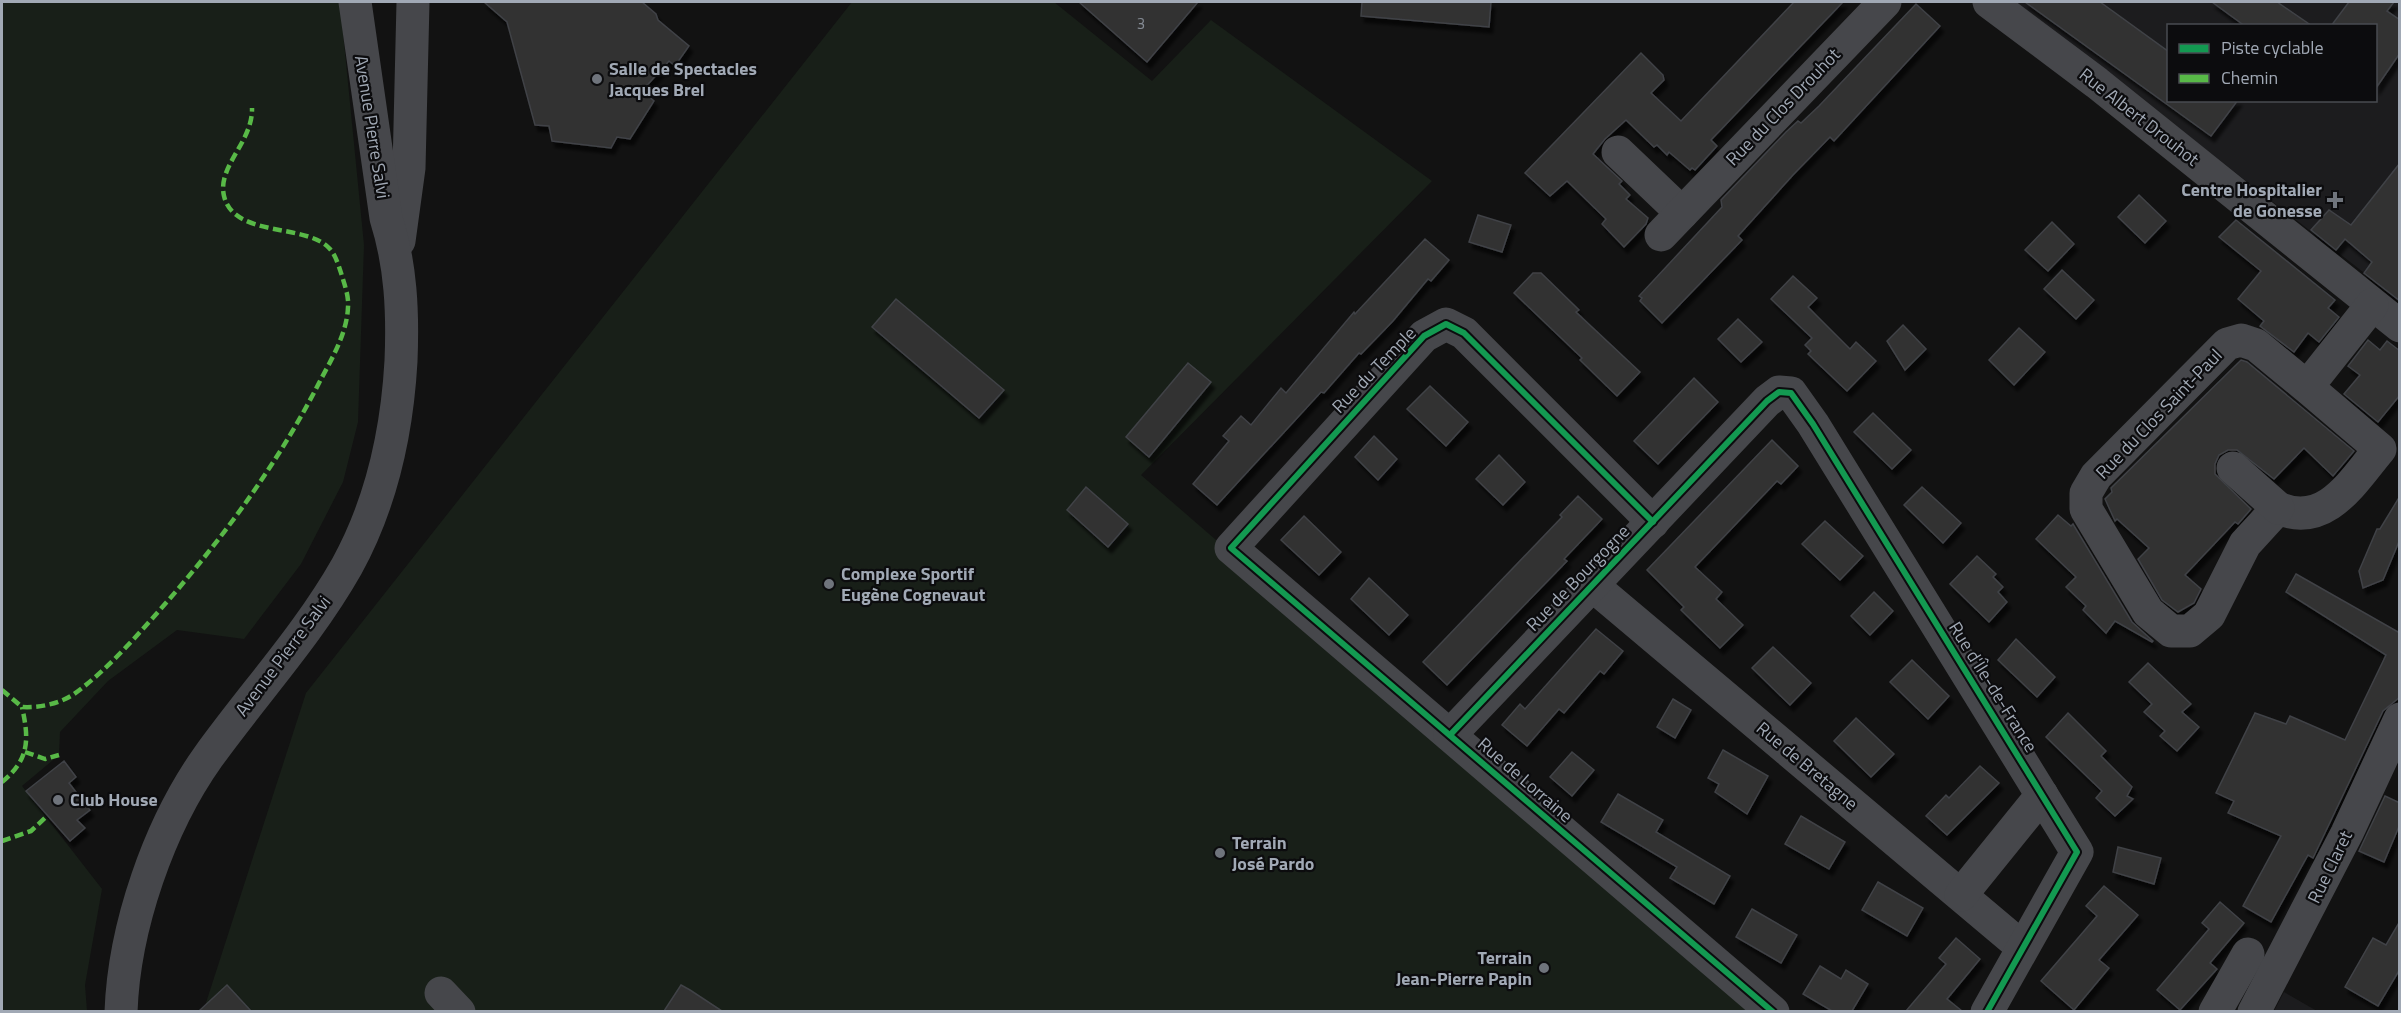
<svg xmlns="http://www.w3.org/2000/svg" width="2401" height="1013" viewBox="0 0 2401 1013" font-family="'Titillium Web',sans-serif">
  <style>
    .built { fill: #1c1c1e; fill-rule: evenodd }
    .green { fill: #181f18 }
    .building { fill: #313133; stroke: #404246; stroke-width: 1.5; filter: url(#shadow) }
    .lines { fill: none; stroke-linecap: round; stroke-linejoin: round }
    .minor { stroke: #46474b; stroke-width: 33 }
    .quiet { stroke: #58b947; stroke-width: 4.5; stroke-dasharray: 9 4.5; stroke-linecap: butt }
    .cycleway-casing { stroke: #0c0c0e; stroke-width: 10 }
    .cycleway { stroke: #139951; stroke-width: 6 }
    .poi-dot { fill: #6f747c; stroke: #0c0c0e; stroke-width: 2 }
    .labels { text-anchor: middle; stroke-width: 4.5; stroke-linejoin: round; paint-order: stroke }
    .number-label { font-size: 15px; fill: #858b94 }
    .poi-label { font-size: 18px; font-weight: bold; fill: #a1a9b5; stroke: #0c0c0e; text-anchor: start }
    .street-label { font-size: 18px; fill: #a1a9b5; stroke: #0c0c0e }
  </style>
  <defs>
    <filter id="shadow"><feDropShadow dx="3.5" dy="6" stdDeviation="1.5" flood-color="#0009"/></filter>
  </defs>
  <rect width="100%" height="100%" fill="#121212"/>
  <g class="built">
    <path d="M2016,2H2399V300ZM2168,26H2376V100H2168Z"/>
    <polygon points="2284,992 2317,1011 2274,1011"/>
  </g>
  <g class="green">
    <polygon points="2,2 340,2 364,245 358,422 343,482 301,564 244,639 177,630 108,681 60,732 59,755 22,786 102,889 85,985 87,1011 2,1012"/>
    <polygon points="852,2 1054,2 1152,81 1211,20 1432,181 1141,475 1760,1011 203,1012 306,693"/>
  </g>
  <g class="building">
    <polygon points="484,2 642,2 656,14 658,20 689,46 675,66 669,61 642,91 654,101 630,139 617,137 611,148 552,141 549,126 535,125 507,22"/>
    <polygon points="1079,2 1198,2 1147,62"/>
    <polygon points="1362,2 1491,2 1489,27 1361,16"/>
    <polygon points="1794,2 1843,2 1711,140 1717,146 1695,170 1692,168 1690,170 1669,152 1667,155 1657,145 1654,147 1626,120 1605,139 1593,154 1622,181 1619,184 1630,195 1626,199 1648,218 1646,224 1624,247 1602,224 1606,219 1567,181 1550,196 1525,173 1641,53 1663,75 1664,80 1651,93 1681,121"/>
    <polygon points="2025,2 2100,2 2169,52 2169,100 2238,100 2211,136"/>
    <polygon points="2212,2 2277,2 2312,26 2245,26"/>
    <polygon points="2349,2 2394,2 2387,11 2400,20 2400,53 2376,88 2376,26 2331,26"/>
    <polygon points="1916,4 1940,26 1834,141 1830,137 1793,175 1738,236 1742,240 1662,323 1640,301 1642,298 1639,296 1722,207 1721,200 1786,132 1798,121 1801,123 1819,106"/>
    <polygon points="2400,163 2400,301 2364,273 2372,262 2345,239 2336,250 2311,230 2329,210 2351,225"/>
    <polygon points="2139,195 2166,221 2145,243 2118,217"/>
    <polygon points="1478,215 1511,225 1502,252 1469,242"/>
    <polygon points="2236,220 2335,300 2328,308 2339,317 2319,342 2308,333 2294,352 2260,326 2264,321 2238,299 2261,271 2219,237"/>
    <polygon points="2052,222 2074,244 2048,271 2025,250"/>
    <polygon points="1425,239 1449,260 1431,281 1428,279 1393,321 1361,354 1359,353 1324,393 1321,392 1217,505 1193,484 1229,441 1223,436 1241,416 1251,425 1281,388 1286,393 1354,312 1355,314"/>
    <polygon points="2062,270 2094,300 2076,319 2044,289"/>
    <polygon points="1533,273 1541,273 1579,310 1576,312 1640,372 1617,396 1580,360 1582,358 1514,293"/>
    <polygon points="1793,276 1817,298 1808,307 1850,349 1856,342 1876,361 1847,391 1808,354 1811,351 1805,345 1812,338 1771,299"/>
    <polygon points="896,299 1004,390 979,418 872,327"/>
    <polygon points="1738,319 1762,342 1741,362 1718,339"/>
    <polygon points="1903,325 1926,349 1905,370 1887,341"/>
    <polygon points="2019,328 2045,352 2014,385 1989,360"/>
    <polygon points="2368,340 2380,350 2387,341 2400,351 2400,395 2378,422 2344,394 2360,375 2348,366"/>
    <polygon points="2241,360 2247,362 2354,451 2333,476 2304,448 2274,479 2237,450 2228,450 2219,455 2215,464 2215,474 2251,509 2238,524 2235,522 2185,575 2201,589 2194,603 2178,612 2162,600 2138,559 2149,548 2117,519 2115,521 2105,499 2112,492 2111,488"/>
    <polygon points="1188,363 1211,382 1149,457 1126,437"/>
    <polygon points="1694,378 1718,402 1658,464 1634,441"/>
    <polygon points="1430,386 1468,422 1446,446 1407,409"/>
    <polygon points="1873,413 1911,450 1892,469 1854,432"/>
    <polygon points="1374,436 1397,459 1378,480 1355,457"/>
    <polygon points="1772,440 1798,466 1781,484 1777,481 1695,567 1722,592 1716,599 1743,625 1720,648 1681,610 1684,607 1647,570"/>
    <polygon points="1499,455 1525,482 1503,505 1476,479"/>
    <polygon points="1086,487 1128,524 1108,547 1067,510"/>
    <polygon points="1922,487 1961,523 1943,543 1904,505"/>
    <polygon points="1578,496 1602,519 1564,559 1567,561 1447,685 1423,662 1562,517 1560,515"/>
    <polygon points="2400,496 2400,539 2383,580 2363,588 2359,571 2377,529 2380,529"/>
    <polygon points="2058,515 2071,526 2073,524 2132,622 2153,641 2152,642 2115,621 2106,633 2083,610 2086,606 2066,587 2076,577 2036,539"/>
    <polygon points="1304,516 1341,552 1319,575 1281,540"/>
    <polygon points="1825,521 1863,556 1840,580 1802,544"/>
    <polygon points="1977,556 1996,574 1993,577 2003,587 1998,592 2007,602 1989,622 1950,584"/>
    <polygon points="2296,574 2398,632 2400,629 2400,697 2383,711 2313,858 2308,855 2271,922 2243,906 2281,836 2228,813 2234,801 2216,793 2255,713 2286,724 2290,716 2345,740 2386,655 2286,592"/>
    <polygon points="1369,578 1408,615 1389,635 1351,599"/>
    <polygon points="1874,592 1893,611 1870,635 1851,616"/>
    <polygon points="1596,629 1623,651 1604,674 1600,671 1564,713 1559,709 1527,746 1502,725 1520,704 1525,709"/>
    <polygon points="2016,639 2055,677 2037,697 1998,660"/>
    <polygon points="1773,647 1811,683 1790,705 1752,668"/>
    <polygon points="1912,660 1949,696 1928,719 1890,682"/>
    <polygon points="2148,663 2191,704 2182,712 2199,727 2177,751 2160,736 2165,731 2144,712 2152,704 2129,682"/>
    <polygon points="1673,699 1691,710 1675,738 1657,727"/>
    <polygon points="2068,713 2106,751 2101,756 2132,787 2127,796 2133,799 2115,816 2096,798 2102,791 2046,737"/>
    <polygon points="1856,718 1894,754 1871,777 1834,741"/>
    <polygon points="1723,750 1768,776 1747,814 1715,792 1719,784 1708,778"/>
    <polygon points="1572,752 1594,770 1572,796 1550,777"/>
    <polygon points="64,761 76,777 69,783 90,810 77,820 85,828 70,841 26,791"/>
    <polygon points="1980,766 1999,783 1947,835 1926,816 1946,795 1949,798"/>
    <polygon points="1618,794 1663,820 1656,832 1730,876 1714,904 1670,878 1677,867 1601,822"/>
    <polygon points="2385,796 2400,803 2400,824 2384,862 2359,851"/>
    <polygon points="1801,816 1845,842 1829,869 1785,844"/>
    <polygon points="2118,847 2161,858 2154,884 2113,872"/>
    <polygon points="1878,882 1923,908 1907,936 1862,910"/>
    <polygon points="2104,886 2138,915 2099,960 2109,968 2074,1010 2041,981 2097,916 2086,906"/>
    <polygon points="2220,902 2244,923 2210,963 2217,969 2180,1010 2157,990 2209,929 2202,923"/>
    <polygon points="1752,909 1797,935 1781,963 1736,937"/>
    <polygon points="2400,921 2400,969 2378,1006 2345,987 2373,938 2386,945"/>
    <polygon points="1956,938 1980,959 1947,999 1962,1011 1906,1011 1946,964 1939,958"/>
    <polygon points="1820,966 1841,979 1846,970 1868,984 1852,1011 1832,1011 1803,994"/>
    <polygon points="227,985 251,1011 199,1011"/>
    <polygon points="681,985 690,990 722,1011 664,1011"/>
  </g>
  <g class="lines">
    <g class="minor">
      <polyline points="1989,2 2097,83 2400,326"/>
      <polyline points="1618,152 1682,213"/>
      <polyline points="1661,235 1885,2"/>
      <polyline points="399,241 409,168 413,2"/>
      <path d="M2307,387L2256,345L2241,340L2227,344L2096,476L2086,493V509L2148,612L2171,631H2190L2209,615L2245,544L2278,508C2326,529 2353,481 2380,449L2307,387L2372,305"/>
      <polyline points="2233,468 2278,508"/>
      <polyline points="1653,522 1464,333 1446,324 1424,336 1231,548 1773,1012"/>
      <polyline points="1592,585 2022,947"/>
      <polyline points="1450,735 1767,401 1779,392 1791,393 1813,424 2077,852 1987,1012"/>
      <polyline points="1961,895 2042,795"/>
      <polyline points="441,993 459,1012"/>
      <path d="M121,1012C124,927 159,826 208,757C254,693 308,635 347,566C381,504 397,432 401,361C403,312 401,265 386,218L355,2"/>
      <polyline points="2215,1012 2248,954"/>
      <polyline points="2254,1012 2347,833 2400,719"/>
    </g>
    <g class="quiet">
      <path d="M2,690L22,707C39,708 59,704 74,694C106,671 132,641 158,612C220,542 276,467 319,383C331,360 347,334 348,307C349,297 345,286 342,276C339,267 336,255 329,248C305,223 234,238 224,196C217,166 253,142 252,108"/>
      <polyline points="25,752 45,759 59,755"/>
      <path d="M2,782C30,759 29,739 22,707"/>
      <polyline points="2,841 31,831 47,816"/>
    </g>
    <g class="cycleway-casing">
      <g id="cycleway">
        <polyline points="1653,522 1464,333 1446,324 1424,336 1231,548 1773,1012"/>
        <polyline points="1450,735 1767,401 1779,392 1791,393 1813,424 2077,852 1987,1012"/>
      </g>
    </g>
    <use href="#cycleway" class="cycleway"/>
  </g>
  <g class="poi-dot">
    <circle cx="597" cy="79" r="6"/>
    <path d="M2332 191h6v6h6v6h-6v6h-6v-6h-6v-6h6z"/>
    <circle cx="829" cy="584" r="6"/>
    <circle cx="58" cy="800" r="6"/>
    <circle cx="1220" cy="853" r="6"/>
    <circle cx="1544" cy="968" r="6"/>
  </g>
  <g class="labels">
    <g class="number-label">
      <text x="1141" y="29">3</text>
    </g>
    <g class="poi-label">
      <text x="609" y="75">Salle de Spectacles<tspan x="609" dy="21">Jacques Brel</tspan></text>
      <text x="2322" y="196" text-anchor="end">Centre Hospitalier<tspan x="2322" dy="21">de Gonesse</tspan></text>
      <text x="841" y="580">Complexe Sportif<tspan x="841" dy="21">Eugène Cognevaut</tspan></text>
      <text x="70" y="806">Club House</text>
      <text x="1232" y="849">Terrain<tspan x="1232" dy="21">José Pardo</tspan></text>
      <text x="1532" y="964" text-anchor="end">Terrain<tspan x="1532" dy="21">Jean-Pierre Papin</tspan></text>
    </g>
    <g class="street-label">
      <text transform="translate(1783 107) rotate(-46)" y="6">Rue du Clos Drouhot</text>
      <text transform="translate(2139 117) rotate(38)" y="6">Rue Albert Drouhot</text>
      <text transform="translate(372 127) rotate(81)" y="6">Avenue Pierre Salvi</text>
      <text transform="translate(1374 370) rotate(-46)" y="6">Rue du Temple</text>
      <text transform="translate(2159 414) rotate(-46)" y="6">Rue du Clos Saint-Paul</text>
      <text transform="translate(1578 578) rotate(-46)" y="6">Rue de Bourgogne</text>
      <text transform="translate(283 656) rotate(-53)" y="6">Avenue Pierre Salvi</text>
      <text transform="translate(1993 687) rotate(58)" y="6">Rue d'Île-de-France</text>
      <text transform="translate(1807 766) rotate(40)" y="6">Rue de Bretagne</text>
      <text transform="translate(1525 780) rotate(41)" y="6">Rue de Lorraine</text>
      <text transform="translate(2330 867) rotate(-64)" y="6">Rue Claret</text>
    </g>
  </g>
  <rect width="2401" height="1013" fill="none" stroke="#a1a9b5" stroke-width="6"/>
  <rect x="2167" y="24" width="210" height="78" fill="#0c0c0e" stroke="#484b51" stroke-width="1.5"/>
  <rect x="2179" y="44" width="30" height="9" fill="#139951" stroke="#484b51" stroke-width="1.5"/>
  <text x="2221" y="54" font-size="18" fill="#a1a9b5">Piste cyclable</text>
  <rect x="2179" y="74" width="30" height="9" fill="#58b947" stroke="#484b51" stroke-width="1.5"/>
  <text x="2221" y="84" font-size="18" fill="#a1a9b5">Chemin</text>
</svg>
